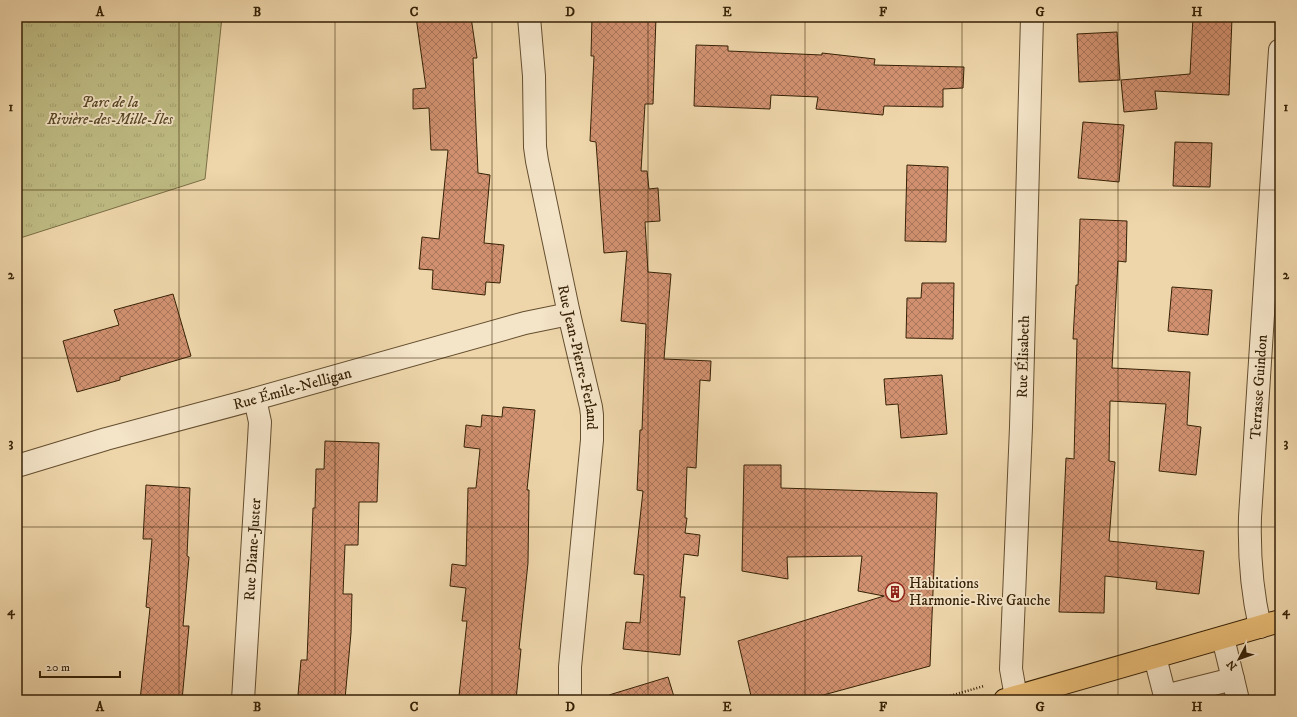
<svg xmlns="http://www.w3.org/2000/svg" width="1297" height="717" viewBox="0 0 1297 717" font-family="'IM FELL DW Pica',serif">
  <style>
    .grass { fill: url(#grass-tufts); stroke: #7a6e45 }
    .building { fill: url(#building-cross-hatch); stroke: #362106 }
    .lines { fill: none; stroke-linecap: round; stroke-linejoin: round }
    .minor-casing { stroke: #644e2f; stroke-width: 24 }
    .major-casing { stroke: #362106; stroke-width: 24 }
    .path { stroke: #362106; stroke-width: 2.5; stroke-dasharray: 1 2; stroke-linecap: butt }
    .minor { stroke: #f4e4c8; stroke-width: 22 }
    .major { stroke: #e7bb75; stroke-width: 22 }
    .grid { fill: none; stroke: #362106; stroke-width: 1; stroke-opacity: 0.55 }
    .labels { text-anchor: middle; stroke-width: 3.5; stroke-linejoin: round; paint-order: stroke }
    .park-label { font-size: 15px; font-style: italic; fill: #584826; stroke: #f4e4c8 }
    .street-label { font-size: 15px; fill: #362106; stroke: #f4e4c8 }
    .poi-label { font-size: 15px; fill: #362106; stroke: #f4e4c8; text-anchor: start }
    .neatline { fill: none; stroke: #362106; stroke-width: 1.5 }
    .grid-label { font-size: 13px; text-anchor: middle; font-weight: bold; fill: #362106 }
  </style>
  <defs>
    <pattern id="grass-tufts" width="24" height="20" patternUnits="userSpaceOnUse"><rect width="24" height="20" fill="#bfbc84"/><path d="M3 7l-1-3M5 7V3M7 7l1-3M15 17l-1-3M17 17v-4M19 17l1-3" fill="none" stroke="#a5a170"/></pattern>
    <pattern id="building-cross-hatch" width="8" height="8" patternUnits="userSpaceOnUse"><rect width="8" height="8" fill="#d19170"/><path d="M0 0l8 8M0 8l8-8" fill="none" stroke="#aa765a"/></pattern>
  </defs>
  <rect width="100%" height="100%" fill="#eed6aa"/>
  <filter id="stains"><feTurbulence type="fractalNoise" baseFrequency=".005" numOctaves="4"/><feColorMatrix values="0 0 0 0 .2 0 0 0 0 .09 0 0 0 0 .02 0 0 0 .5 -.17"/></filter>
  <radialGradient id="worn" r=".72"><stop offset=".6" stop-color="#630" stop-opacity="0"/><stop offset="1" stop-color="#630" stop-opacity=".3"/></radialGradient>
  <polygon class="grass" points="17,17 222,17 205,179 17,239"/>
  <g class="building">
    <polygon points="416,17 471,17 477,58 473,58 478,173 490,175 484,243 504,245 500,283 486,282 485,295 432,289 433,270 419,269 422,237 439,239 448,150 431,150 429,108 413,109 413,89 426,88"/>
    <polygon points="592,17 656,17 653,104 645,104 641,171 647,171 649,189 658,188 660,221 645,222 648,272 671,274 664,359 711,361 710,381 700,380 696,468 687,467 685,518 687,518 685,533 700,535 698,556 684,554 680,597 685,597 680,655 623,649 626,622 640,623 644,575 634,574 643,491 637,490 640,430 642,430 646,324 621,321 627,251 604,253 596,142 590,141 594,56 591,56"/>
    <polygon points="1193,17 1232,18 1229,95 1155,91 1157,109 1124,112 1121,80 1190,74"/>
    <polygon points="1117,32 1120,80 1079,82 1077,34"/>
    <polygon points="696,45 728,46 728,51 822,55 822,53 875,59 874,65 964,67 963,88 943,89 943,107 884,106 883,115 816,109 818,97 771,95 770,109 694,106"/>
    <polygon points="1083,122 1124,125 1119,182 1078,178"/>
    <polygon points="1175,142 1212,143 1210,187 1173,186"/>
    <polygon points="907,165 948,167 946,242 905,241"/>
    <polygon points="1080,219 1127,221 1126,262 1118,261 1112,368 1190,372 1187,425 1201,427 1196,475 1159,471 1166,404 1110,401 1109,461 1115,462 1109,541 1204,551 1199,594 1156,589 1157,582 1105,576 1104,613 1059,612 1066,458 1074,459 1077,339 1073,339 1076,285 1078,285"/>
    <polygon points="922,283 954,283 953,339 906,338 907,298 921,298"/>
    <polygon points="1172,287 1212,290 1208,335 1168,331"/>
    <polygon points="173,294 191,356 120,377 120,380 77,392 63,341 119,325 114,310"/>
    <polygon points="942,375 947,434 901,438 898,404 886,405 884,379"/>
    <polygon points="503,407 535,410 527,490 529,490 528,563 519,649 521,649 516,700 493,700 459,696 467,621 462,621 466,588 450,586 452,564 466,566 468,488 476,488 480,449 464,447 466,425 481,427 482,415 502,417"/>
    <polygon points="325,441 379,443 377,502 359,502 358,545 345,545 343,594 352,594 351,633 345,699 298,695 301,660 307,660 313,508 315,508 316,469 324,469"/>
    <polygon points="744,465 781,465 781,488 937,493 930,666 805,700 752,700 738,641 884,596 858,591 862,556 787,557 788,579 742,571"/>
    <polygon points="146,485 190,488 187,556 189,557 183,626 189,626 182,700 140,700 150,608 146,607 152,539 143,539"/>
    <polygon points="668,677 675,700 610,700 609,695"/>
  </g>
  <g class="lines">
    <g class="minor-casing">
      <g id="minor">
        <path id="s1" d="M529,17L534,76L535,147L537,161L569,314L591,407L592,415V440L570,667V700"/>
        <path id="s2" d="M17,466L106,439L255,399L525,323L569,314"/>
        <path id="s3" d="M1260,627C1252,592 1249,552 1250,517L1280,50"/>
        <polyline points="1155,657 1165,696 1233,679 1223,638"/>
        <polyline points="1233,679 1238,700"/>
        <path id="s4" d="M1016,697L1011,669L1021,427L1032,17"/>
        <path id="s5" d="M243,700L259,440L260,422L255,399"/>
      </g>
    </g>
    <g class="major-casing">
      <polyline id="major" points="1005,700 1280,621"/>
    </g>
    <polyline class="path" points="936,700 984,686"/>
    <use href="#minor" class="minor"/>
    <use href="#major" class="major"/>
  </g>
  <path class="grid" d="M179,17V700M335,17V700M492,17V700M648,17V700M805,17V700M962,17V700M1118,17V700M17,190H1280M17,358H1280M17,527H1280"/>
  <defs>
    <g id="building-ring" transform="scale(1)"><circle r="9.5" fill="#f4e4c8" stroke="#8f2418" stroke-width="1.5"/><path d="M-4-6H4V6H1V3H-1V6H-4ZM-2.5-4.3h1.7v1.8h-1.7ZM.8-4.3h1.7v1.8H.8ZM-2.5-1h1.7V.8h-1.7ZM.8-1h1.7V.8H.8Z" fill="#8f2418"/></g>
  </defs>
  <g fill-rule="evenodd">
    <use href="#building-ring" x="895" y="592"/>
  </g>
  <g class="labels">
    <g class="park-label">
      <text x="110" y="107">Parc de la<tspan x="110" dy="17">Rivière-des-Mille-Îles</tspan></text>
    </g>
    <g class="street-label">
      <text dy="5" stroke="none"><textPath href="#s4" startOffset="341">Rue Élisabeth</textPath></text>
      <text dy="5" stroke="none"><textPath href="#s1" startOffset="345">Rue Jean-Pierre-Ferland</textPath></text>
      <text dy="5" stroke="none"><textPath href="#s3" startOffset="241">Terrasse Guindon</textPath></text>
      <text dy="5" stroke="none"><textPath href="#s2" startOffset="286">Rue Émile-Nelligan</textPath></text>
      <text dy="5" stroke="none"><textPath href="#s5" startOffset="151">Rue Diane-Juster</textPath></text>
    </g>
    <g class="poi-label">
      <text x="909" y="588">Habitations<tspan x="909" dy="17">Harmonie-Rive Gauche</tspan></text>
    </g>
  </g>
  <rect width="1297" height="717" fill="none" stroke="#eed6aa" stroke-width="44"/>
  <g transform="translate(1239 659) rotate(229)" stroke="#f4e4c8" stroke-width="3" paint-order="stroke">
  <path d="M0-3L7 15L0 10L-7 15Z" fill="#362106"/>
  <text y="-6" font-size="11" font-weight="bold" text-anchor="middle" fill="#362106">N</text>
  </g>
  <path d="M40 671v6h80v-6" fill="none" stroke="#362106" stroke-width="2"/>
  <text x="46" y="671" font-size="12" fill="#362106" stroke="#f4e4c8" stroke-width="3" paint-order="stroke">20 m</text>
  <rect x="22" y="22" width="1253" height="673" class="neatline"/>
  <g class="grid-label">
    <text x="100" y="16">A</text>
    <text x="257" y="16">B</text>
    <text x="414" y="16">C</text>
    <text x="570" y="16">D</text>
    <text x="727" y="16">E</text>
    <text x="883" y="16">F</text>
    <text x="1040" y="16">G</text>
    <text x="1197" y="16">H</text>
    <text x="11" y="111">1</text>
    <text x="1286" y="111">1</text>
    <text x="11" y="279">2</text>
    <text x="1286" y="279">2</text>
    <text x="11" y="447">3</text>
    <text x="1286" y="447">3</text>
    <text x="11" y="615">4</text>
    <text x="1286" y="615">4</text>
    <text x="100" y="711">A</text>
    <text x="257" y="711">B</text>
    <text x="414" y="711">C</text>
    <text x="570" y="711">D</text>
    <text x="727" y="711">E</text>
    <text x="883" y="711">F</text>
    <text x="1040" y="711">G</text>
    <text x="1197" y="711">H</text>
  </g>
  <rect width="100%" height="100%" filter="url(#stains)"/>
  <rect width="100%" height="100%" fill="url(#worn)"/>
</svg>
